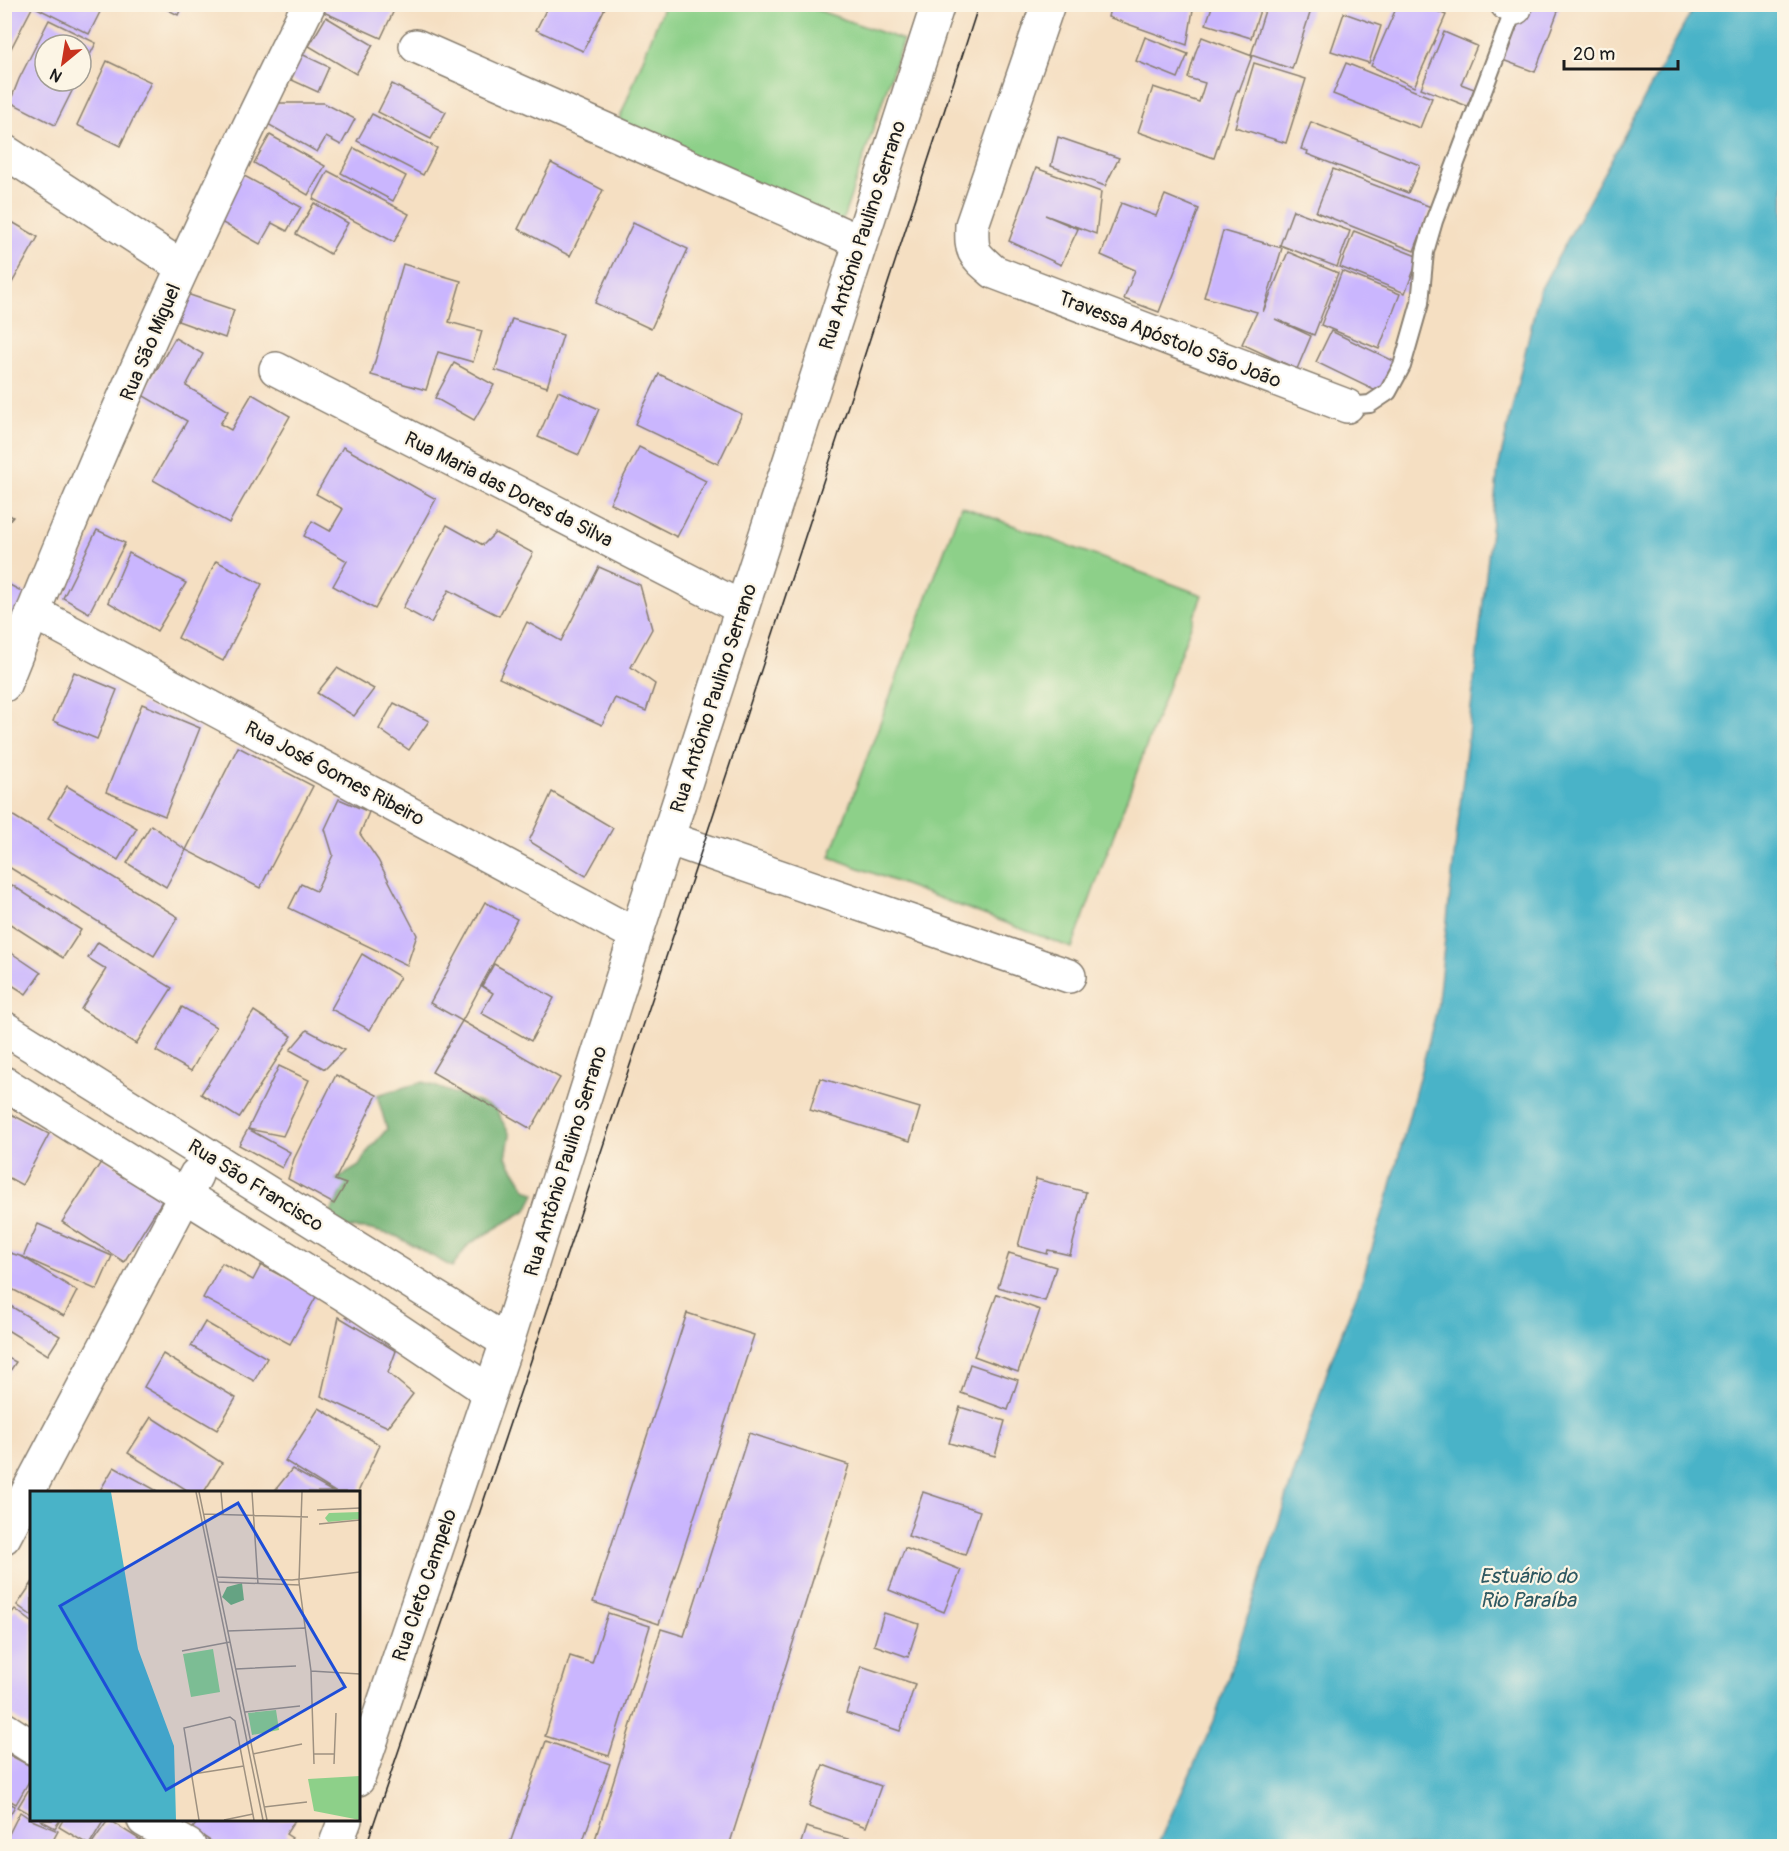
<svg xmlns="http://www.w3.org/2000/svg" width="1789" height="1851" viewBox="0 0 1789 1851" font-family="Pangolin,sans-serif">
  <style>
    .green { fill: #8dd089; stroke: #547652; stroke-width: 1.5 }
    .forest { fill: #72b275; stroke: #476748; stroke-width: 1.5 }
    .water { fill: #49b3c8; stroke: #326872; stroke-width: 1.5 }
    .building { fill: #cab6fe }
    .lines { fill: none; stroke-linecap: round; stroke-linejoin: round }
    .lane-casing { stroke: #887e6f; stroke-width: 20 }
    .street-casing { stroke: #887e6f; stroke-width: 36 }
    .lane { stroke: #fff; stroke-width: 16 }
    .street { stroke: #fff; stroke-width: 33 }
    .tram { stroke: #1c1c1c; stroke-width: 1.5 }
    .labels { text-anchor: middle; stroke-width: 4.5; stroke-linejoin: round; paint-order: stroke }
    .street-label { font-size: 20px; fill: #1c1c1c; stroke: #fcf5e5 }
    .water-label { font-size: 21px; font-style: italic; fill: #2e5861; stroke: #fcf5e5 }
    .inset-road { fill: none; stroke: #9e9180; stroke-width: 1.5 }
    .view { fill: #1d4ed8; fill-opacity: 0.15; stroke: #1d4ed8; stroke-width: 3 }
    .inset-edge { fill: none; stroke: #1c1c1c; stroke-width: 3 }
  </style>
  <rect width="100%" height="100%" fill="#fcf5e5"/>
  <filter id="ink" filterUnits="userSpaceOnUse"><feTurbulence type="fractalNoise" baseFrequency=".0167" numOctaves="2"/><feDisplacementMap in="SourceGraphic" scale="12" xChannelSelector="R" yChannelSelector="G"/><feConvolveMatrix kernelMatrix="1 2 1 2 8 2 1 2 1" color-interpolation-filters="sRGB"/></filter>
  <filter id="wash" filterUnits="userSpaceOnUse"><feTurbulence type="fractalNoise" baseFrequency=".008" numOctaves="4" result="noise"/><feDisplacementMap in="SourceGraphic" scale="24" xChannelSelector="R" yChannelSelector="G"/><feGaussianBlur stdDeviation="1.35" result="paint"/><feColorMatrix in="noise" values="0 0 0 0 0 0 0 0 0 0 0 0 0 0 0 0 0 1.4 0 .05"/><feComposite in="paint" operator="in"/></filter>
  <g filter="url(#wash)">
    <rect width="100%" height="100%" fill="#f5dfc2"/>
    <g class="green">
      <polygon points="664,5 803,5 903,40 842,222 616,128"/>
      <polygon points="961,506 1202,595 1072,948 830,857"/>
    </g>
    <polygon class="forest" points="423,1082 495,1108 510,1135 506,1157 526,1189 535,1194 527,1210 469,1244 452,1267 396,1236 367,1229 322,1227 340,1195 335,1180 359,1166 368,1151 387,1129 377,1095"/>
    <polygon class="water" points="1695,5 1784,5 1784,1846 1157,1846 1214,1721 1329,1366 1363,1278 1390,1189 1437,1009 1498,469 1539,292"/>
    <g id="blocks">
      <g class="building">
        <polygon points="4,4 104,4 89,34 33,6 4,62"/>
        <polygon points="157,4 183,4 178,15"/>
        <polygon points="319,4 393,4 396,6 381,38 317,9"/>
        <polygon points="549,4 607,4 583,51 536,30"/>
        <polygon points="1111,4 1194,4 1187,45 1108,17"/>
        <polygon points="1213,4 1262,4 1251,38 1206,24"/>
        <polygon points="1267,4 1313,4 1292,69 1251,55"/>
        <polygon points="1398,4 1421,4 1446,15 1414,87 1371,66"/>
        <polygon points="1520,4 1555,4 1560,6 1535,72 1500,59"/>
        <polygon points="1344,13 1381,26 1369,63 1331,51"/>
        <polygon points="326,17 373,45 356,74 309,46"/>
        <polygon points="49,20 96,43 81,72 81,45 45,45 45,81 77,81 55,125 10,102 19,79"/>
        <polygon points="1444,32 1477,46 1461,84 1474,89 1467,106 1421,88"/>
        <polygon points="1145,37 1188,54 1178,78 1136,61"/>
        <polygon points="1202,37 1252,56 1239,91 1238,90 1236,93 1214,158 1138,132 1153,87 1199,102 1205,83 1188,78 1196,51"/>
        <polygon points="295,51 329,67 318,92 283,76"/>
        <polygon points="107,61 151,82 120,146 77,125"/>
        <polygon points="1254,63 1306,79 1286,143 1235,127"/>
        <polygon points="1346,63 1432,98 1420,128 1333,94"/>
        <polygon points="392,84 446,112 431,139 378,112"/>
        <polygon points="276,103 324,103 355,119 341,145 326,137 317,152 266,123"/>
        <polygon points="372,114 437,148 423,175 357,141"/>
        <polygon points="1311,122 1417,164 1420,166 1408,193 1307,154 1308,151 1301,149"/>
        <polygon points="270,135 325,166 308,195 254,163"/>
        <polygon points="1058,137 1119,158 1105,186 1051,166"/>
        <polygon points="354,148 406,176 393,201 341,173"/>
        <polygon points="551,163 603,190 570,256 518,229"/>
        <polygon points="1036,168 1101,192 1096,234 1045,215 1078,229 1061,265 1009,241"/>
        <polygon points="1333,169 1431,207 1414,251 1316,212"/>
        <polygon points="328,171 409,214 394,242 313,199"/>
        <polygon points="237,172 301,207 287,231 272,223 260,244 212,217"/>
        <polygon points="1165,195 1199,209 1159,312 1124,299 1135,270 1101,255 1121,203 1156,216"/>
        <polygon points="314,203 348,223 330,254 296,234"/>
        <polygon points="1293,210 1350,231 1337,267 1280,245"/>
        <polygon points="12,222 38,237 4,297 4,237"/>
        <polygon points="633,223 688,249 651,329 595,303"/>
        <polygon points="1223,231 1282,248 1263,312 1288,252 1338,273 1314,335 1275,319 1311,336 1297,369 1242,344 1257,312 1204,297"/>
        <polygon points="1354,231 1419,257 1405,293 1340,267"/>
        <polygon points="403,264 461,281 449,322 482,331 473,362 438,352 426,390 371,375"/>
        <polygon points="1342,271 1400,294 1379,349 1321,325"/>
        <polygon points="187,294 234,310 225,338 178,321"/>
        <polygon points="512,319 563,335 547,387 495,370"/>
        <polygon points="1331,331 1396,362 1382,394 1316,362"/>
        <polygon points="175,338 203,354 186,386 228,411 220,424 231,430 252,394 290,416 229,523 153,480 187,421 142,395"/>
        <polygon points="454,363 494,385 474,420 435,398"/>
        <polygon points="659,374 742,414 718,464 635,424"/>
        <polygon points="558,391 599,409 579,455 538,437"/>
        <polygon points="343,447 436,499 375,609 333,586 347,561 304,536 312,521 330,531 343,509 316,494"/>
        <polygon points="639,447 706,481 677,537 610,503"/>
        <polygon points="4,512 13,517 4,528"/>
        <polygon points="447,525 483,545 495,533 533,553 499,616 449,590 431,623 403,608"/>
        <polygon points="97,530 125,543 89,613 63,598"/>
        <polygon points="129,553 186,583 157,631 108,602"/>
        <polygon points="216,561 262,584 223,661 178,638"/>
        <polygon points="599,567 640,585 652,629 631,667 655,684 646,711 615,698 602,725 499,678 527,622 561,641"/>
        <polygon points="4,582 29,595 4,639"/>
        <polygon points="337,668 374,689 354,716 317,693"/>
        <polygon points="74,672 117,690 97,739 53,721"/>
        <polygon points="394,703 429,721 409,750 379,729"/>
        <polygon points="142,704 200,728 165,816 106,792"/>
        <polygon points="238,747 313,786 260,888 186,850"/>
        <polygon points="67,786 137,828 118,860 48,818"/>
        <polygon points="552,792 613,828 586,876 529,841"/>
        <polygon points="339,799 369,812 360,834 378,860 417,935 407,965 289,908 301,884 316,891 333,855 325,829"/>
        <polygon points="7,812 178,917 154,956 4,864 4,816"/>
        <polygon points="151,825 186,850 166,887 127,863"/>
        <polygon points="12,885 81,930 63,958 4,920 4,897"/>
        <polygon points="485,902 517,919 462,1021 430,1003"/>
        <polygon points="98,942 172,988 136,1044 81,1009 106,969 88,958"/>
        <polygon points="4,948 41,973 26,994 4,980"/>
        <polygon points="362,954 400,977 370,1030 331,1009"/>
        <polygon points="494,964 554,998 531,1041 481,1013 493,993 482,986"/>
        <polygon points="182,1007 216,1027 191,1071 156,1051"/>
        <polygon points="254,1011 292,1036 239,1118 201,1094"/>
        <polygon points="462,1021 560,1078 531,1129 432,1072"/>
        <polygon points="307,1030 344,1050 325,1069 290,1050"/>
        <polygon points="279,1066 309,1080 283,1136 248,1129"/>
        <polygon points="336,1075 377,1095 335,1180 346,1184 334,1204 288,1179 294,1159"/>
        <polygon points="820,1078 920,1108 910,1141 810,1110"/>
        <polygon points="11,1114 49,1134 22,1185 4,1175 4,1126"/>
        <polygon points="248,1129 290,1152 282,1168 239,1145"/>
        <polygon points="103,1159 164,1198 124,1262 62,1222"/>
        <polygon points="1036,1179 1086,1192 1070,1255 1048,1250 1047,1254 1018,1246"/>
        <polygon points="38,1224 112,1256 97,1290 23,1257"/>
        <polygon points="4,1251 23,1257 77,1291 64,1316 4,1285"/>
        <polygon points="1009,1253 1056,1267 1045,1301 998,1287"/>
        <polygon points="222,1263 253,1280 261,1265 317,1295 290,1344 203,1298"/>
        <polygon points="997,1294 1040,1310 1018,1372 974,1356"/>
        <polygon points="4,1302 60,1336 48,1355 4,1328"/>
        <polygon points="687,1313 754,1335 659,1624 593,1602"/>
        <polygon points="339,1317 396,1351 388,1373 413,1394 388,1427 321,1396"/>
        <polygon points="205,1322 267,1358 254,1381 191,1346"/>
        <polygon points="163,1354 236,1398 217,1430 144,1387"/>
        <polygon points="4,1356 16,1362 4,1380"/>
        <polygon points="970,1364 1018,1380 1008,1410 961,1393"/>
        <polygon points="960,1407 1005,1421 995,1456 949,1443"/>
        <polygon points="319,1408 380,1445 358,1492 335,1492 285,1461"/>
        <polygon points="151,1417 222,1463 204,1492 190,1492 128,1453"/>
        <polygon points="749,1433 849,1465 729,1846 593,1846 661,1629 684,1636"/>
        <polygon points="114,1467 159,1492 99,1492"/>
        <polygon points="292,1469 333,1492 282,1492 276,1489"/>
        <polygon points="923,1492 980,1511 965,1555 908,1536"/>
        <polygon points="905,1548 961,1570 944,1612 889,1590"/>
        <polygon points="32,1583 32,1616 17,1605"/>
        <polygon points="15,1609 32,1622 32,1729 4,1711 4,1622"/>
        <polygon points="608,1613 650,1626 609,1756 545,1736 570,1656 592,1663"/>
        <polygon points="884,1613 919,1624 908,1657 874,1645"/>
        <polygon points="861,1666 915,1684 900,1731 846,1713"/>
        <polygon points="546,1741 610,1764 581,1846 509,1846"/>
        <polygon points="4,1752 32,1767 32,1776 16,1804 4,1797"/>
        <polygon points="823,1765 881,1786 866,1827 809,1806"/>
        <polygon points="32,1784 32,1815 18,1807"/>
        <polygon points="4,1800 15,1806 4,1825"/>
        <polygon points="20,1812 32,1820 58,1831 50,1846 14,1846 5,1842"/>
        <polygon points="40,1820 60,1820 55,1828"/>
        <polygon points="63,1820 104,1820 89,1845 59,1827"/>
        <polygon points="108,1820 109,1820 150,1846 90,1846"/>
        <polygon points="199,1820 295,1820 286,1834 292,1838 286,1846 218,1846 192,1829"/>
        <polygon points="806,1827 858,1842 856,1846 800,1846"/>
      </g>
    </g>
  </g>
  <g filter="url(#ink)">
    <use href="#blocks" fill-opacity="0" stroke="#887e6f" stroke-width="1.5"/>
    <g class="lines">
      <g class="lane-casing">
        <polyline id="lane" points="1347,406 1370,404 1388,392 1402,366 1420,303 1425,252 1434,221 1516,4"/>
      </g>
      <g class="street-casing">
        <g id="street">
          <path d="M1048,4L972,225C971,253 973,254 994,272L1347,406"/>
          <polyline points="1507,4 1515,8"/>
          <polyline points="416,46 860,242"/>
          <polyline points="4,151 182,267"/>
          <polyline points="276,369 742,608"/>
          <polyline points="33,612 636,935"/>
          <path d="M4,685C95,454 198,227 309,4"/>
          <polyline points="667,838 1069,976"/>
          <polyline points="4,1028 507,1342"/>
          <polyline points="4,1083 350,1298 490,1392"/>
          <polyline points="4,1537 196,1175"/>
          <polyline points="4,1729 32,1747"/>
          <polyline points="358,1779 507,1342 636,935 938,4"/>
          <polyline points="144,1820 189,1846"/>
          <polyline points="335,1846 345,1820"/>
        </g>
      </g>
      <use href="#lane" class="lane"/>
      <use href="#street" class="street"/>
      <path class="tram" d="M366,1846C576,1234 779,620 979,4"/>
    </g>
  </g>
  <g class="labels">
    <g class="street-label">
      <text transform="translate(862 235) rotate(-72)" y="7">Rua Antônio Paulino Serrano</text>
      <text transform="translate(1170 339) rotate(21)" y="7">Travessa Apóstolo São João</text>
      <text transform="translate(150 342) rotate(-67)" y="7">Rua São Miguel</text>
      <text transform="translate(509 489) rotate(27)" y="7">Rua Maria das Dores da Silva</text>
      <text transform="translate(713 698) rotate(-72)" y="7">Rua Antônio Paulino Serrano</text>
      <text transform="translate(335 773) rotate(28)" y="7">Rua José Gomes Ribeiro</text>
      <text transform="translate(565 1161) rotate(-73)" y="7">Rua Antônio Paulino Serrano</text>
      <text transform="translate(256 1185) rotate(32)" y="7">Rua São Francisco</text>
      <text transform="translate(424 1585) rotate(-71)" y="7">Rua Cleto Campelo</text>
    </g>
    <g class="water-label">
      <text x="1528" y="1583">Estuário do<tspan x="1528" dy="24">Rio Paraíba</tspan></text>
    </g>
  </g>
  <g transform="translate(30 1491)">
    <rect width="330" height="330" fill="#f5dfc2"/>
    <path d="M330,21V28L298,31L295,27L299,22ZM183,158L190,201L161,206L153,163ZM246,219L249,239L222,244L218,222ZM330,285V329L284,320L278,288Z" fill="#8dd089"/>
    <path d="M212,92L214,109L201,114L192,106L197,96Z" fill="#72b275"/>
    <path d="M0,1H81L108,158L144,255L146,329H0Z" fill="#49b3c8"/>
    <path class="inset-road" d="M166,1L233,329M169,1L237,329M191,1L193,23M222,1L228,93M272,1L269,91L281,180L284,273M287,19L330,17M173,23L278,26M289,33L330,29M186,86L262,89L330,81M187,91L270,94M197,140L276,137M152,160L200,151M206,178L266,175M281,180L330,183M215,221L270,215M223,263L272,253M284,263H304M330,272V247M304,273L306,222M163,283L214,275M234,316L277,311M169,329L154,237L200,226L205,230L224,329M194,329L223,323"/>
    <path class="view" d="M208,12L315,196L136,299L30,115Z"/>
    <rect width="330" height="330" class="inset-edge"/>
  </g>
  <rect width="1789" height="1851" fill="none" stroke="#fcf5e5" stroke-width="24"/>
  <g transform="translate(63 63) rotate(210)"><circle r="28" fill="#fcf5e5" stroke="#a29e95" stroke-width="1.5"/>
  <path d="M0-4.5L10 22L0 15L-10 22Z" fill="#c8321e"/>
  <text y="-9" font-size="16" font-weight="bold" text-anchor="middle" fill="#1c1c1c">N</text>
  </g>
  <path d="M1564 60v9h114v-9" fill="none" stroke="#1c1c1c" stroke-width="3"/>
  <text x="1573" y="60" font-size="18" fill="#1c1c1c" stroke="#fcf5e5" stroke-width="4.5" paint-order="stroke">20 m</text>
</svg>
